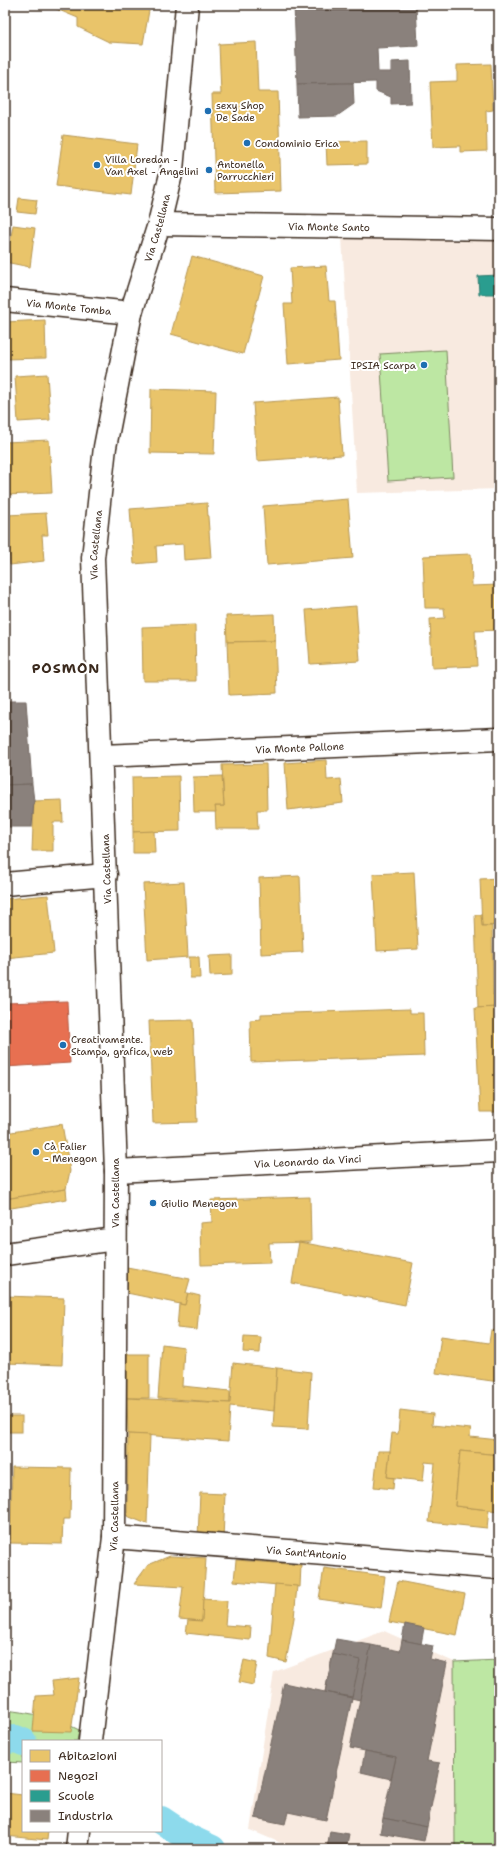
<svg xmlns="http://www.w3.org/2000/svg" width="504" height="1854" viewBox="0 0 504 1854" font-family="'Shantell Sans',sans-serif">
  <style>
    .built { fill: #f8eae0 }
    .green { fill: #bde7a3; stroke: #7c8860 }
    .homes { fill: #e9c46a; stroke: #b59653 }
    .shops { fill: #e76f51; stroke: #b35a42 }
    .schools { fill: #2a9d8f; stroke: #2f7a6d }
    .industry { fill: #8a817c; stroke: #726760 }
    .lines { fill: none; stroke-linecap: round; stroke-linejoin: round }
    .canal { stroke: #8ddaec; stroke-width: 28 }
    .minor-casing { stroke: #3b2a1e; stroke-width: 25 }
    .tertiary-casing { stroke: #3b2a1e; stroke-width: 25 }
    .secondary-casing { stroke: #3b2a1e; stroke-width: 25 }
    .minor { stroke: #fff; stroke-width: 22 }
    .tertiary { stroke: #fff; stroke-width: 22 }
    .secondary { stroke: #fff; stroke-width: 22 }
    .poi-dot { fill: #1f6fb2; stroke: #fff; stroke-width: 1.5 }
    .labels { text-anchor: middle; stroke-width: 4; stroke-linejoin: round; paint-order: stroke }
    .poi-label { font-size: 10px; fill: #3b2a1e; stroke: #fff; text-anchor: start }
    .street-label { font-size: 10px; fill: #3b2a1e; stroke: #fff }
    .district-label { font-size: 14px; font-weight: bold; letter-spacing: 1px; fill: #3b2a1e; stroke: #fff }
  </style>
  <rect width="100%" height="100%" fill="#fff"/>
  <filter id="ink" filterUnits="userSpaceOnUse"><feTurbulence type="fractalNoise" baseFrequency=".025" numOctaves="2"/><feDisplacementMap in="SourceGraphic" scale="8" xChannelSelector="R" yChannelSelector="G"/><feConvolveMatrix kernelMatrix="1 2 1 2 8 2 1 2 1" color-interpolation-filters="sRGB"/></filter>
  <g filter="url(#ink)">
    <g class="built">
      <polygon points="342,237 499,241 499,489 357,493"/>
      <polygon points="384,1631 454,1662 455,1849 295,1849 250,1830 274,1672"/>
    </g>
    <g class="green">
      <polygon points="446,350 453,477 388,481 380,354"/>
      <polygon points="499,1660 499,1849 455,1849 454,1662"/>
      <path d="M5,1710C31,1713 55,1717 79,1730L77,1741H23V1763L5,1762Z"/>
    </g>
    <g class="homes">
      <polygon points="54,5 150,5 143,44 109,42 78,27 78,18 54,8"/>
      <polygon points="256,42 258,92 278,92 281,191 215,193 212,94 221,94 219,44"/>
      <polygon points="491,64 493,110 486,111 487,151 460,152 460,146 433,147 430,82 457,81 457,65"/>
      <polygon points="63,135 137,144 131,195 56,186"/>
      <polygon points="367,141 367,164 327,165 326,142"/>
      <polygon points="19,198 37,200 35,214 17,212"/>
      <polygon points="13,225 35,228 30,267 5,262 5,241 10,242"/>
      <polygon points="192,256 264,276 243,354 171,334"/>
      <polygon points="326,266 329,301 335,301 339,360 288,364 284,304 292,304 290,268"/>
      <polygon points="45,320 46,358 5,359 5,322"/>
      <polygon points="47,374 50,420 18,422 15,376"/>
      <polygon points="151,389 216,391 214,454 150,453"/>
      <polygon points="338,397 342,455 257,461 253,403"/>
      <polygon points="49,440 52,493 5,495 5,442"/>
      <polygon points="348,499 353,558 267,565 263,506"/>
      <polygon points="207,503 211,558 184,560 183,544 156,546 157,562 134,564 130,509"/>
      <polygon points="5,509 7,509 9,535 5,536"/>
      <polygon points="46,513 48,535 42,535 44,561 10,565 7,515"/>
      <polygon points="9,535 9,556 5,556 5,536"/>
      <polygon points="471,554 472,586 499,585 499,630 475,631 477,666 432,668 430,619 445,618 444,608 425,608 423,556"/>
      <polygon points="356,606 360,661 310,664 306,610"/>
      <polygon points="274,614 275,641 227,642 226,616"/>
      <polygon points="195,625 196,681 143,681 142,627"/>
      <polygon points="275,641 277,693 229,695 227,642"/>
      <polygon points="326,760 327,780 341,779 343,803 288,810 285,763"/>
      <polygon points="266,764 267,810 257,810 258,829 216,829 215,806 224,806 222,765"/>
      <polygon points="179,776 180,831 133,832 132,777"/>
      <polygon points="222,776 224,806 215,806 216,812 194,812 193,777"/>
      <polygon points="62,800 63,822 53,822 53,851 32,851 34,801"/>
      <polygon points="154,831 155,853 133,853 133,832"/>
      <polygon points="414,872 418,949 377,951 373,874"/>
      <polygon points="300,876 303,952 261,954 259,878"/>
      <polygon points="499,878 499,925 482,926 480,879"/>
      <polygon points="184,882 188,957 147,960 143,884"/>
      <polygon points="48,895 54,953 5,958 5,899"/>
      <polygon points="475,915 481,915 482,926 492,926 493,995 499,995 499,1007 478,1008"/>
      <polygon points="232,955 232,975 210,976 209,956"/>
      <polygon points="189,957 199,957 200,978 190,978"/>
      <polygon points="499,1007 499,1112 480,1112 475,1008"/>
      <polygon points="410,1009 410,1013 423,1013 424,1056 251,1062 250,1020 261,1019 261,1014"/>
      <polygon points="193,1020 197,1122 153,1123 149,1021"/>
      <polygon points="62,1124 70,1171 66,1189 5,1199 5,1133"/>
      <polygon points="66,1189 67,1199 5,1209 5,1199"/>
      <polygon points="310,1197 311,1242 269,1243 270,1263 201,1265 200,1223 212,1222 211,1200"/>
      <polygon points="299,1242 413,1263 405,1305 292,1283"/>
      <polygon points="127,1267 190,1279 186,1293 188,1293 185,1305 127,1293"/>
      <polygon points="188,1293 200,1296 197,1330 177,1328 179,1304 185,1305"/>
      <polygon points="5,1296 64,1298 62,1365 5,1363"/>
      <polygon points="491,1330 499,1331 499,1382 436,1373 441,1336 489,1343"/>
      <polygon points="244,1336 261,1337 260,1353 243,1352"/>
      <polygon points="162,1344 184,1347 182,1386 230,1391 230,1403 158,1398"/>
      <rect x="127" y="1354" width="22" height="44"/>
      <polygon points="233,1363 277,1368 274,1411 230,1406 228,1441 128,1434 127,1398 230,1403"/>
      <polygon points="277,1368 311,1372 308,1429 273,1427"/>
      <polygon points="400,1410 433,1414 432,1425 471,1429 470,1437 499,1440 499,1455 460,1451 455,1506 489,1510 487,1528 429,1522 435,1463 425,1462 423,1481 387,1477 392,1433 398,1434"/>
      <rect x="5" y="1416" width="17" height="16"/>
      <polygon points="128,1434 150,1435 147,1524 127,1516"/>
      <polygon points="378,1451 390,1451 387,1477 394,1478 393,1489 374,1487"/>
      <polygon points="460,1451 499,1455 499,1511 455,1506"/>
      <polygon points="12,1467 71,1468 70,1519 63,1519 62,1544 10,1543"/>
      <polygon points="200,1493 225,1494 223,1539 198,1537"/>
      <polygon points="170,1556 206,1558 202,1621 179,1619 183,1587 134,1584 148,1565"/>
      <polygon points="236,1560 301,1565 300,1587 234,1581"/>
      <polygon points="324,1568 385,1576 381,1608 319,1599"/>
      <polygon points="398,1581 465,1594 457,1635 389,1622"/>
      <polygon points="275,1584 297,1586 294,1618 286,1662 269,1658"/>
      <polygon points="203,1599 227,1601 225,1625 251,1627 250,1640 186,1633 188,1620 202,1621"/>
      <polygon points="244,1660 257,1663 253,1685 239,1682"/>
      <polygon points="79,1678 71,1732 33,1731 36,1696 54,1695 52,1681"/>
      <polygon points="5,1793 23,1795 23,1831 48,1831 47,1840 5,1836"/>
    </g>
    <polygon class="shops" points="67,1001 70,1063 5,1067 5,1003"/>
    <polygon class="schools" points="499,275 499,321 498,294 479,294 478,276"/>
    <g class="industry">
      <polygon points="294,5 416,5 418,46 377,48 378,72 391,72 391,62 410,61 411,103 391,104 391,97 376,91 376,82 297,84"/>
      <polygon points="353,83 354,104 337,116 298,117 297,84"/>
      <polygon points="5,701 26,701 32,784 5,785"/>
      <polygon points="32,784 34,801 32,827 5,827 5,785"/>
      <polygon points="405,1624 424,1628 421,1644 402,1640"/>
      <polygon points="336,1639 371,1645 360,1700 325,1692"/>
      <polygon points="402,1640 433,1646 430,1659 447,1663 427,1761 440,1763 427,1827 383,1818 396,1757 350,1748 371,1645 400,1651"/>
      <polygon points="333,1654 360,1660 352,1697 325,1692"/>
      <polygon points="284,1683 352,1698 326,1820 288,1812 285,1824 255,1818"/>
      <polygon points="365,1751 396,1757 391,1779 361,1772"/>
      <polygon points="383,1818 427,1827 424,1841 380,1833"/>
      <polygon points="330,1831 349,1834 346,1849 327,1848"/>
    </g>
    <g class="lines">
      <g class="canal">
        <polyline points="5,1740 16,1739 23,1742"/>
        <polyline points="161,1820 188,1838 212,1849"/>
      </g>
      <g class="minor-casing">
        <g id="minor">
          <path id="s1" d="M159,224L499,229"/>
          <path id="s2" d="M5,300L131,313"/>
          <path id="s3" d="M102,756L499,739"/>
          <polyline points="5,884 106,875"/>
          <polyline points="5,1254 115,1239"/>
          <path id="s4" d="M114,1537L499,1568"/>
        </g>
      </g>
      <g class="tertiary-casing">
        <g id="tertiary">
          <path id="s5" d="M116,1171L499,1151"/>
        </g>
      </g>
      <g class="secondary-casing">
        <g id="secondary">
          <path id="s6" d="M90,1741L114,1537L116,1171L93,558L105,447L131,313L159,224L172,170L187,5"/>
          <polyline points="77,1849 79,1831"/>
        </g>
      </g>
      <use href="#minor" class="minor"/>
      <use href="#tertiary" class="tertiary"/>
      <use href="#secondary" class="secondary"/>
    </g>
  </g>
  <g class="poi-dot">
    <circle cx="208" cy="111" r="4"/>
    <circle cx="247" cy="143" r="4"/>
    <circle cx="97" cy="165" r="4"/>
    <circle cx="209" cy="170" r="4"/>
    <circle cx="424" cy="365" r="4"/>
    <circle cx="63" cy="1045" r="4"/>
    <circle cx="36" cy="1152" r="4"/>
    <circle cx="153" cy="1203" r="4"/>
  </g>
  <g class="labels">
    <g class="poi-label">
      <text x="216" y="109">sexy Shop<tspan x="216" dy="12">De Sade</tspan></text>
      <text x="255" y="147">Condominio Erica</text>
      <text x="105" y="163">Villa Loredan -<tspan x="105" dy="12">Van Axel - Angelini</tspan></text>
      <text x="217" y="168">Antonella<tspan x="217" dy="12">Parrucchieri</tspan></text>
      <text x="416" y="369" text-anchor="end">IPSIA Scarpa</text>
      <text x="71" y="1043">Creativamente.<tspan x="71" dy="12">Stampa, grafica, web</tspan></text>
      <text x="44" y="1150">Cà Falier<tspan x="44" dy="12">- Menegon</tspan></text>
      <text x="161" y="1207">Giulio Menegon</text>
    </g>
    <g class="street-label">
      <text dy="4" stroke="none"><textPath href="#s1" startOffset="170">Via Monte Santo</textPath></text>
      <text dy="4" stroke="none"><textPath href="#s6" startOffset="1522">Via Castellana</textPath></text>
      <text dy="4" stroke="none"><textPath href="#s2" startOffset="64">Via Monte Tomba</textPath></text>
      <text dy="4" stroke="none"><textPath href="#s6" startOffset="1198">Via Castellana</textPath></text>
      <text dy="4" stroke="none"><textPath href="#s3" startOffset="198">Via Monte Pallone</textPath></text>
      <text transform="translate(106 869) rotate(-92)" y="4">Via Castellana</text>
      <text dy="4" stroke="none"><textPath href="#s5" startOffset="192">Via Leonardo da Vinci</textPath></text>
      <text transform="translate(115 1193) rotate(-90)" y="4">Via Castellana</text>
      <text dy="4" stroke="none"><textPath href="#s6" startOffset="226">Via Castellana</textPath></text>
      <text dy="4" stroke="none"><textPath href="#s4" startOffset="193">Via Sant'Antonio</textPath></text>
    </g>
    <g class="district-label">
      <text x="66" y="673">POSMON</text>
    </g>
  </g>
  <rect width="504" height="1854" fill="none" stroke="#fff" stroke-width="20"/>
  <rect x="10" y="10" width="484" height="1834" fill="none" stroke="#3b2a1e" stroke-width="1.5" filter="url(#ink)"/>
  <rect x="22" y="1740" width="140" height="92" fill="#ffffff" stroke="#b1aaa5"/>
  <rect x="30" y="1750" width="20" height="12" fill="#e9c46a" stroke="#b1aaa5"/>
  <text x="58" y="1760" font-size="12" fill="#3b2a1e">Abitazioni</text>
  <rect x="30" y="1770" width="20" height="12" fill="#e76f51" stroke="#b1aaa5"/>
  <text x="58" y="1780" font-size="12" fill="#3b2a1e">Negozi</text>
  <rect x="30" y="1790" width="20" height="12" fill="#2a9d8f" stroke="#b1aaa5"/>
  <text x="58" y="1800" font-size="12" fill="#3b2a1e">Scuole</text>
  <rect x="30" y="1810" width="20" height="12" fill="#8a817c" stroke="#b1aaa5"/>
  <text x="58" y="1820" font-size="12" fill="#3b2a1e">Industria</text>
</svg>
